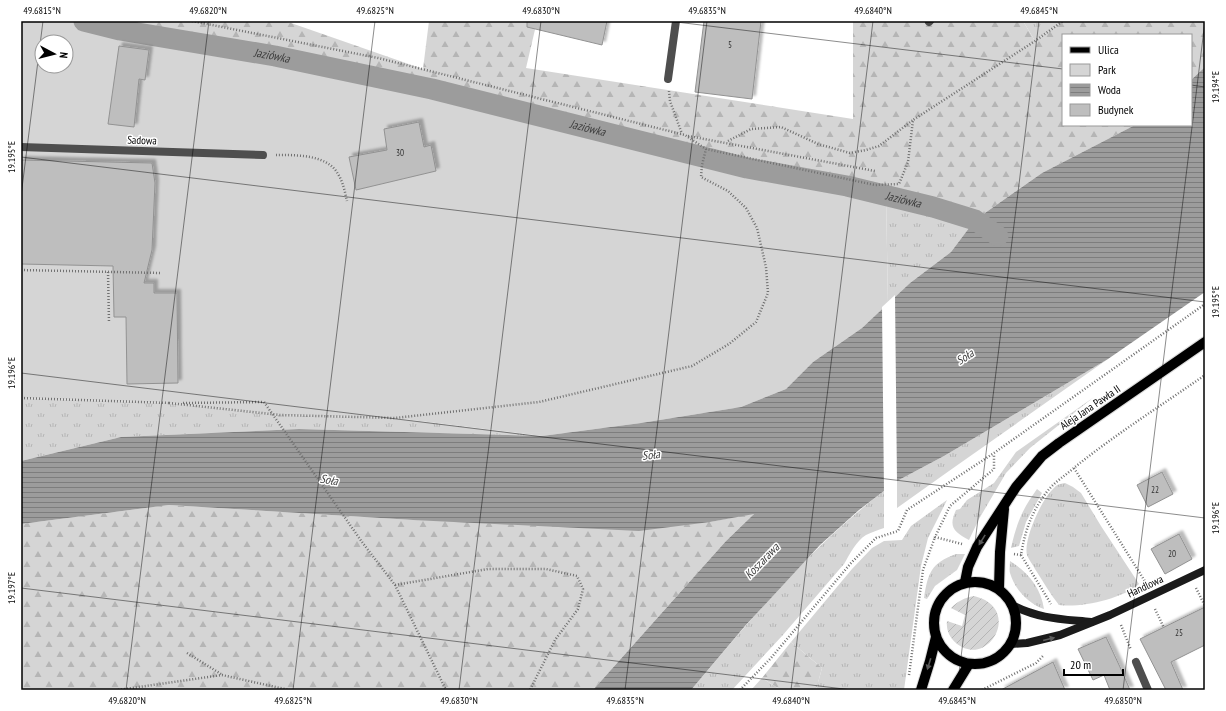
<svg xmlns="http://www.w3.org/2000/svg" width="1226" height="711" viewBox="0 0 1226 711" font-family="'PT Sans Narrow',sans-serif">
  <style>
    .grass { fill: url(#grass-tufts) }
    .forest { fill: url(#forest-firs) }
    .park { fill: #d5d5d5; fill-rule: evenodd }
    .garden { fill: url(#garden-furrows) }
    .water { fill: url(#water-rules) }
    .pier { fill: #fff }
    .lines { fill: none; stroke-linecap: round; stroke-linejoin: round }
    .canal { stroke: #9c9c9c; stroke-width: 21 }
    .building { fill: #bebebe; stroke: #929292; filter: url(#shadow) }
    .primary-casing { stroke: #dbdbdb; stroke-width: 12 }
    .path { stroke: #707070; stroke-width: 2.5; stroke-dasharray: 1 2; stroke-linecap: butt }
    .street { stroke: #4e4e4e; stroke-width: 8 }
    .secondary { stroke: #1b1b1b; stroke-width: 8 }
    .primary { stroke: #000; stroke-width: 10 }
    .path-bridge { stroke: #707070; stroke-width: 2.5; stroke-dasharray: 1 2; stroke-linecap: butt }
    .oneway { fill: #595959 }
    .oneway2 { fill: #5f5f5f }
    .ticks { fill: none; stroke: #000; stroke-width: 1; stroke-opacity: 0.45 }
    .labels { text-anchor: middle; stroke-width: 3; stroke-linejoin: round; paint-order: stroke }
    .number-label { font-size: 9px; fill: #303030 }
    .street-label { font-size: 11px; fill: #000; stroke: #fff }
    .water-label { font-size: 12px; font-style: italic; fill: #3d3d3d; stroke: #fff }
    .neatline { fill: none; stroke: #000; stroke-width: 1.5 }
    .ticks-label { font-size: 10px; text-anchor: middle; fill: #000 }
  </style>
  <defs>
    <pattern id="grass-tufts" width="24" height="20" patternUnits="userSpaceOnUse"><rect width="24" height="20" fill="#d5d5d5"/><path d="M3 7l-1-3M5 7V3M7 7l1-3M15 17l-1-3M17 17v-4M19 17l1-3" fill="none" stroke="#b5b5b5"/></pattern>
    <pattern id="forest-firs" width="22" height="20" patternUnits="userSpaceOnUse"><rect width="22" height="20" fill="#d5d5d5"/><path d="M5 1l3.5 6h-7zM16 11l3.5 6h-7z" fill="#b5b5b5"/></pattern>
    <pattern id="garden-furrows" width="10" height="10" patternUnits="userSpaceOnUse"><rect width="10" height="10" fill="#d5d5d5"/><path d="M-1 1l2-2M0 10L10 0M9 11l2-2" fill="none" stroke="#b5b5b5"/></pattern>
    <pattern id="water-rules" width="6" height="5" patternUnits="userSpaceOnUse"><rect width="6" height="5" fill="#9c9c9c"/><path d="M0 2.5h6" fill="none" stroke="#7d7d7d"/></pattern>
    <filter id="shadow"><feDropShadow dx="3.5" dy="-3.5" stdDeviation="1" flood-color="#0004"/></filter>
  </defs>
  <rect width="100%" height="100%" fill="#fff"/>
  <g class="grass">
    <polygon points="1023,21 1063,21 1035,41"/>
    <polygon points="886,194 933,207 975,220 951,252 910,283 888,304"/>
    <polygon points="1108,359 949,471 897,508 897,481 944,456"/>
    <path d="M1094,397L1030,448L1006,473L979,519L969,540C954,532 948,527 956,510L960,509L967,500L994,483L1016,452Z"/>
    <polygon points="21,398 169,403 280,415 395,418 542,436 299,429 121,437 21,461"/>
    <path d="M1065,483L1073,487L1081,493L1101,526L1139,584C1122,599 1081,608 1059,605C1050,594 1043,581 1035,569C1033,565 1029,560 1027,555C1023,540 1042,498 1054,488C1057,484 1060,484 1065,483Z"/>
    <path d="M1037,489L1042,493L1026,522L1019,546L1011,548C1017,522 1022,510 1037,489Z"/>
    <path d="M884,491V528C878,530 872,532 866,535C856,541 850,554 844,564L782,636L732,690H691C751,619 810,547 884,491Z"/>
    <polygon points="947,500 928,538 921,566 904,690 816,690 822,668 791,642 852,569 872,548 884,541 902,540 911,526"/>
    <path d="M956,554H965L957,570L935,586L927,599L924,598C928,573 931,563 956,554Z"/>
    <path d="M1010,561C1028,572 1041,588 1044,609C1029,604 1015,590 1010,573C1009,570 1010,565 1010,561Z"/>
    <polygon points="762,678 781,690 751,690"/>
  </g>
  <g class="forest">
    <polygon points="84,21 279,21 291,23 423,69 429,21 537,21 526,68 853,119 853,21 1023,21 1035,41 1063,21 1205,21 1205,67 1191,80 1191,35 1063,35 1063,125 1135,125 1042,173 975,220 886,194 747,168 432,89 120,30"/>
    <polygon points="169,505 413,520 710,522 755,513 726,541 593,690 21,690 21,524"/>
    <polygon points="791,642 822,668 816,690 781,690 762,678"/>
  </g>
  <path class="park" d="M21,21H84L120,30L275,56L432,89L747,168L886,194L888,304L862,328L813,362L786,389L741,407L641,423L542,436L395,418L280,415L169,403L21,398ZM42,42H66V66H42Z"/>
  <path class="garden" d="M974,596C1024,608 988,670 956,643C949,637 946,629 947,621L962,626L965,615L951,608C958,601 964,598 974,596Z"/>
  <polygon class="water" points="1205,67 1205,292 1108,359 944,456 897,481 859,510 820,545 745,626 691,690 593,690 726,541 754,514 710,522 639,531 413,520 169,505 21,524 21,461 121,437 299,429 542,436 641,423 741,407 786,389 813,362 862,328 910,283 951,252 975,220 1042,173 1135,125 1191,125 1191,80"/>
  <polygon class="pier" points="895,295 897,483 884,493 882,307"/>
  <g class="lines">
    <path class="canal" id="s1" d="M84,21L120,30L275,56L432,89L747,168L847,186L933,207L975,220L998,236"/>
  </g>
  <g class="building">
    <polygon points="527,21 607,21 602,45 527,27"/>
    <polygon points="704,21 761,21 752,99 695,92"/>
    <polygon points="119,46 149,50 145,80 139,79 134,127 108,124"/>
    <polygon points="419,122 424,147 431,145 436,171 356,190 349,157 387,150 384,129"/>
    <polygon points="21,160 152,163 155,183 152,250 144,283 154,283 154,293 177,293 178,383 127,384 126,317 114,317 113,266 21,264"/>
    <polygon points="1162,472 1173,494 1148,507 1137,485"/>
    <polygon points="1179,534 1192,559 1165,574 1151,549"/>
    <polygon points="1205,607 1205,645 1171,662 1183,690 1166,690 1140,639"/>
    <polygon points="1106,637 1120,667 1130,690 1110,690 1104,675 1093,680 1078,649"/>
    <polygon points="1053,662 1065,690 1001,690"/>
  </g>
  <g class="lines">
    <g class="primary-casing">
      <g id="primary">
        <circle cx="975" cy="623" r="41"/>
        <polyline points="965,582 968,567 977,547 1016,487 1042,456 1059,443 1205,342"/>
        <polyline points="999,588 1000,552 1004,509"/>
        <polyline points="921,690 930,661 936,637"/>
        <polyline points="953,690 969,664"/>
      </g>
    </g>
    <g class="path">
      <polyline points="192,21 378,58 685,135 706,149 875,185 899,184 908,162 913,120 1035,41 1063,21"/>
      <polyline points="669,91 670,101 682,134"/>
      <polyline points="688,136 875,171"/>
      <polyline points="728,141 751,129 781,127 818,144 850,153 866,150 879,146 913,120"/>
      <path d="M276,155C295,155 327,154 338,174C343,182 345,192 347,201"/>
      <polyline points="21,270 161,273"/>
      <polyline points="108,272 109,323"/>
      <polyline points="21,398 170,403"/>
      <polyline points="169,403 280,415 395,418 539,402 692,366 729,344 756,322 768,293 766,267 757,228 746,208 728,191 701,177 702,165 706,149"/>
      <polyline points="183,403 264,402"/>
      <polyline points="1074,468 1146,583"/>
      <polyline points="362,542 395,585 446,690"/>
      <polyline points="962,544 935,537 950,506 994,469 994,454"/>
      <path d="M1014,554L1021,555C1025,531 1031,513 1046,493C1054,482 1065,476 1075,467C1116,434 1162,405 1205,375"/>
      <polyline points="1021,555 1051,604"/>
      <polyline points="395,585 488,569 546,569 577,576 583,589 578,609 555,640 530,690"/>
      <polyline points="1196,588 1205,606"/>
      <polyline points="1155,609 1164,628"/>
      <polyline points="1121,625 1131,650"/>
      <polyline points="187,653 221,674"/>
      <polyline points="909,675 923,570 935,537"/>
      <polyline points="118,690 222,675 289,690"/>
      <polyline points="740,690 771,658 851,563 876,538 898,531 907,510 994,453 1205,304"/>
      <polyline points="982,690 1036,663 1044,655"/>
    </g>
    <g class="street">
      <polyline points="929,22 930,21"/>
      <polyline points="668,79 676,21"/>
      <polyline points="21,147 263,155"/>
      <polyline points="1136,662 1148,690"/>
    </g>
    <g class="secondary">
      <path d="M1012,605C1039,619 1062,619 1091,622"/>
      <polyline points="1011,644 1027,643 1060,635 1110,615 1205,570"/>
    </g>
    <use href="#primary" class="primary"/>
    <polyline class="path-bridge" points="264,402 362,542"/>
  </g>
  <defs><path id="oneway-solid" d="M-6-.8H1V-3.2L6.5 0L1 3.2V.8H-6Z"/></defs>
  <g class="oneway">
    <use href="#oneway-solid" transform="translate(982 540) rotate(122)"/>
    <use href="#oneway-solid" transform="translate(929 664) rotate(107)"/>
  </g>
  <use class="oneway2" href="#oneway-solid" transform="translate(1049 639) rotate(-14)"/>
  <path class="ticks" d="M668,21L1063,69M1191,85L1205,87M21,157L1205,302M21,196L43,21M21,373L1205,518M21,588L852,690M126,690L209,21M293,690L375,21M459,690L541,21M625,690L707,21M791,690L873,21M957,690L1039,21M1123,690L1205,21"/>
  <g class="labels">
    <g class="number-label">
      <text x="730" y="48">5</text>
      <text x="400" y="156">30</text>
      <text x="1155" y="493">22</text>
      <text x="1172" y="557">20</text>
      <text x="1179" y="636">25</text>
    </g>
    <g class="street-label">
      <text transform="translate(142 140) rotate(2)" y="4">Sadowa</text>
      <text transform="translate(1090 407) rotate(-34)" y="4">Aleja Jana Pawła II</text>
      <text transform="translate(1145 586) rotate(-25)" y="4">Handlowa</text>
    </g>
    <g class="water-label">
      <text dy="4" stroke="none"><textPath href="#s1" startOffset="191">Jaziówka</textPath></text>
      <text dy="4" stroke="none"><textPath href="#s1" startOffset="515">Jaziówka</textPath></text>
      <text dy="4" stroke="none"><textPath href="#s1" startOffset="839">Jaziówka</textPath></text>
      <text transform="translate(965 357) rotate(-34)" y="4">Soła</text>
      <text transform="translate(651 455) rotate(-7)" y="4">Soła</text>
      <text transform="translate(329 480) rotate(9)" y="4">Soła</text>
      <text transform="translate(762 561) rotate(-46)" y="4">Koszarawa</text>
    </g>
  </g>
  <rect width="1226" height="711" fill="none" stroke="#ffffff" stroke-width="44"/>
  <rect x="1062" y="34" width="130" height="92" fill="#ffffff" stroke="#999999"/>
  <rect x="1070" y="47" width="20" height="6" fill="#000000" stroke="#999999"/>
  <text x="1098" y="54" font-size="12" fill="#000000">Ulica</text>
  <rect x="1070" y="64" width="20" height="12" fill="#d5d5d5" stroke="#999999"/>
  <text x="1098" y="74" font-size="12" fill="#000000">Park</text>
  <rect x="1070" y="84" width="20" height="12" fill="url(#water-rules)" stroke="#999999"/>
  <text x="1098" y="94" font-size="12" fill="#000000">Woda</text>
  <rect x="1070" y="104" width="20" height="12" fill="#bebebe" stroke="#999999"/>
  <text x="1098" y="114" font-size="12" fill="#000000">Budynek</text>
  <g transform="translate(54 54) rotate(97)"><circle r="19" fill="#ffffff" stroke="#999999"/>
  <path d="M0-3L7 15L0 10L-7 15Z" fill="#000000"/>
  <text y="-6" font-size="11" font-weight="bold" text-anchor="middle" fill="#000000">N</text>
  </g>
  <path d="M1064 669v6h59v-6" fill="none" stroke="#000000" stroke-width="2"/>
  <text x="1070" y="669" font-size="12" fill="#000000" stroke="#ffffff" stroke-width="3" paint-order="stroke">20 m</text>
  <rect x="22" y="22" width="1182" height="667" class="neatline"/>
  <g class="ticks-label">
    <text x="42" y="14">49.6815°N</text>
    <text x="208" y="14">49.6820°N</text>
    <text x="375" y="14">49.6825°N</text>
    <text x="541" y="14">49.6830°N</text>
    <text x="707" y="14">49.6835°N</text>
    <text x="873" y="14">49.6840°N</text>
    <text x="1039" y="14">49.6845°N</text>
    <text transform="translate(1215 87) rotate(-90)" y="4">19.194°E</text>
    <text transform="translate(11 157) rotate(-90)" y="4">19.195°E</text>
    <text transform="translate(1215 302) rotate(-90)" y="4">19.195°E</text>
    <text transform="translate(11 373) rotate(-90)" y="4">19.196°E</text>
    <text transform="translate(1215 518) rotate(-90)" y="4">19.196°E</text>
    <text transform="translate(11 588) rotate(-90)" y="4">19.197°E</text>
    <text x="127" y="704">49.6820°N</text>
    <text x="293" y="704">49.6825°N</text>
    <text x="459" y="704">49.6830°N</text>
    <text x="625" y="704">49.6835°N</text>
    <text x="791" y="704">49.6840°N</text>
    <text x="957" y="704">49.6845°N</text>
    <text x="1123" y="704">49.6850°N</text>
  </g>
</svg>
